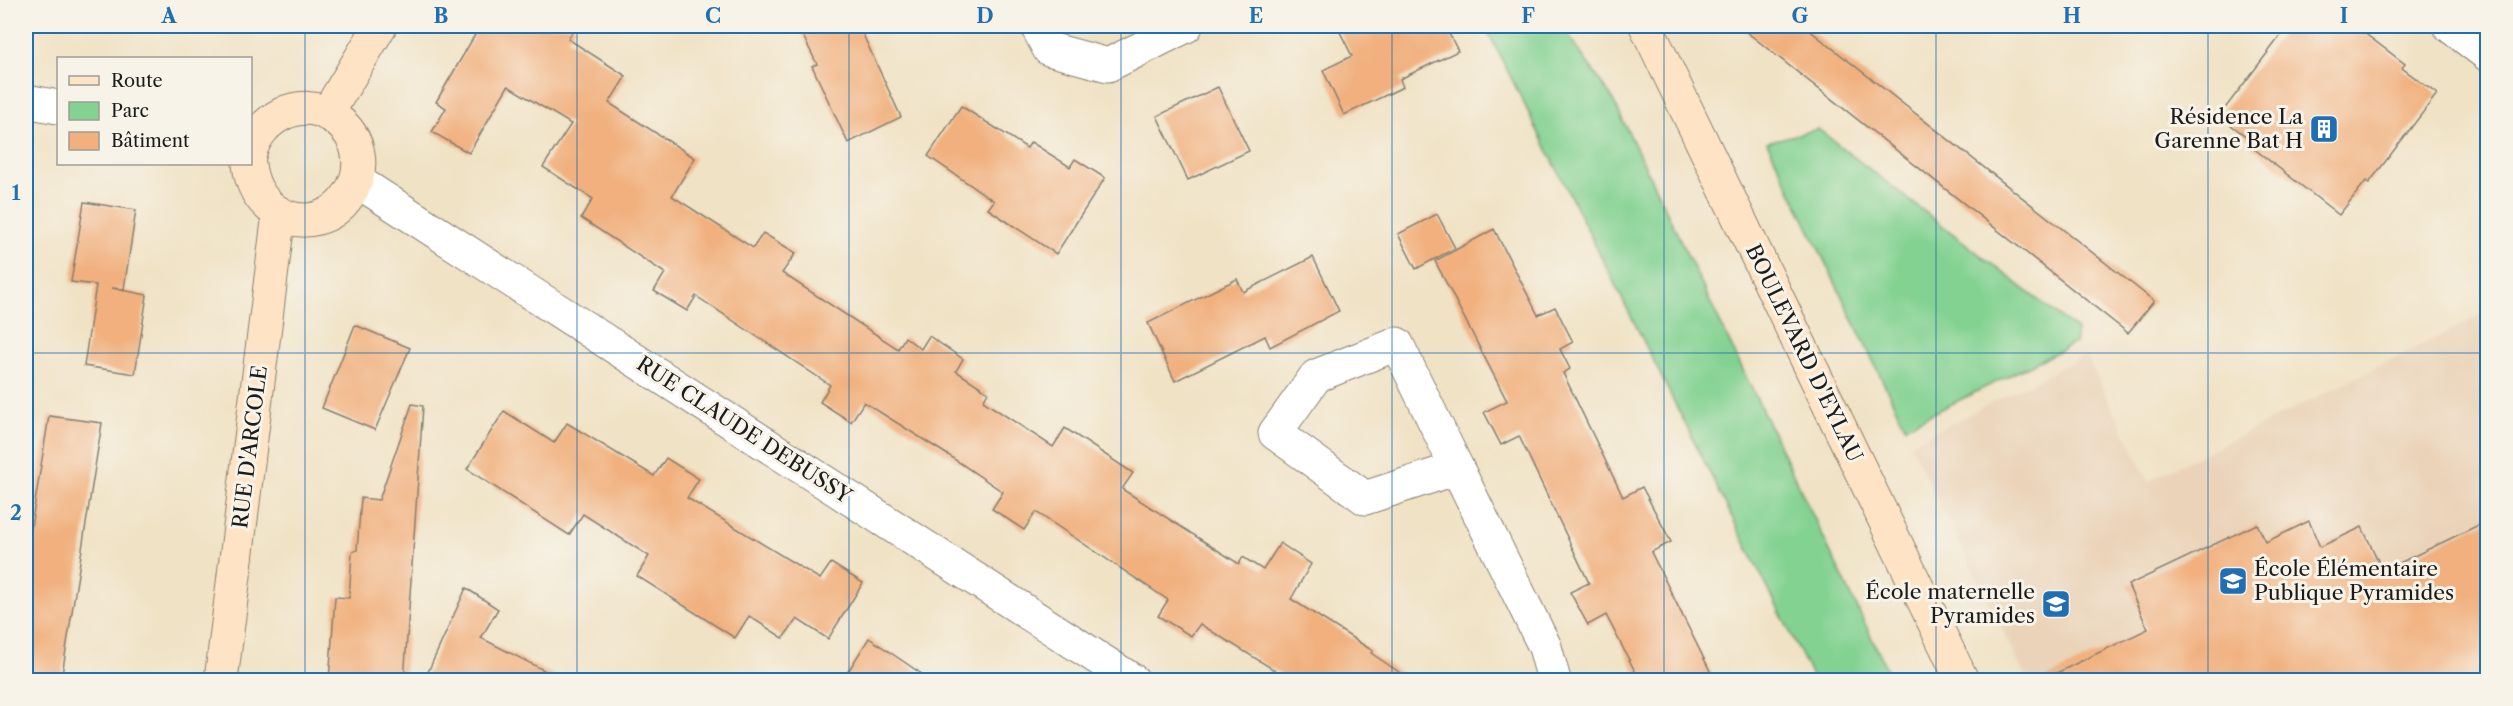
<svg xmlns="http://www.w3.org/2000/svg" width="2513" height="706" viewBox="0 0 2513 706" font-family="'Libre Caslon Text',serif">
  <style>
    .built { fill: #ead3b8 }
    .green { fill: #83d292; stroke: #507757; stroke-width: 1.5 }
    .building { fill: #f1b07e }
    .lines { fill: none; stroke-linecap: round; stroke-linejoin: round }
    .street-casing { stroke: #867f70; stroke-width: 35 }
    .secondary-casing { stroke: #867f70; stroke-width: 35 }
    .street { stroke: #fff; stroke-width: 33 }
    .secondary { stroke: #fee4c5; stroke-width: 33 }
    .grid { fill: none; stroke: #1f6fb2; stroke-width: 1.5; stroke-opacity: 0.55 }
    .labels { text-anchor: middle; stroke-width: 6; stroke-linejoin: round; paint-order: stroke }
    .poi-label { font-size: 21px; fill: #1c1c1c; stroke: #f7f3e8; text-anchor: end }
    .street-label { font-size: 21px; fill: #1c1c1c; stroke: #f7f3e8 }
    .neatline { fill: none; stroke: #1f6fb2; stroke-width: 2 }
    .grid-label { font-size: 20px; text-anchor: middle; font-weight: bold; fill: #1f6fb2 }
  </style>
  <rect width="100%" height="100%" fill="#f7f3e8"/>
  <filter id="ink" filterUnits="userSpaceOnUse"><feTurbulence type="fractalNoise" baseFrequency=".0167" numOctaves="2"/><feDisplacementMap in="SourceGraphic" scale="12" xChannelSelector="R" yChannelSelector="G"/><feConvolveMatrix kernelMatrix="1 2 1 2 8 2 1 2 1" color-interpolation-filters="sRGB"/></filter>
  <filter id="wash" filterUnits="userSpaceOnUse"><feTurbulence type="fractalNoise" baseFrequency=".008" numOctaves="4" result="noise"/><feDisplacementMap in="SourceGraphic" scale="24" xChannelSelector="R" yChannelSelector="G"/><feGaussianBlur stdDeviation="1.35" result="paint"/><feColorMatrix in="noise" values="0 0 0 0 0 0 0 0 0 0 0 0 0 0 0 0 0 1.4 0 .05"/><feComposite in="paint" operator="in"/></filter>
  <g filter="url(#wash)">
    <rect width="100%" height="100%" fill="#f0e2c5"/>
    <polygon class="built" points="2487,312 2487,680 2027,680 1910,444 2086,355 2149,481"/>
    <g class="green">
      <polygon points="1485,26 1562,26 1612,98 1892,680 1814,680"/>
      <polygon points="1818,129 2077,330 2075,343 1905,427 1767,142"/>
    </g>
    <g id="blocks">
      <g class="building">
        <polygon points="480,26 576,26 568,39 626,76 609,103 695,158 672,196 753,248 763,233 796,253 782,273 898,349 905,337 921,349 929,336 963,359 956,371 988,392 983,401 1053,447 1065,428 1133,473 1122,489 1239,564 1243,557 1263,570 1280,543 1311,564 1291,599 1373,651 1371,653 1412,681 1292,681 1200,624 1191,636 1158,616 1168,600 1036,512 1024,530 992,509 1003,492 948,455 864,402 851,422 820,402 830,385 696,296 687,311 654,291 665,273 581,218 593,199 543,167 571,124 508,86 469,153 432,132 446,108 436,102"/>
        <polygon points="798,26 859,26 901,117 848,143 812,66 817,64"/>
        <polygon points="1337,26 1445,26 1458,51 1400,79 1403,87 1344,115 1323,70 1352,56"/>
        <polygon points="1739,26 1804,26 2154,301 2128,333"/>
        <polygon points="2288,26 2355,26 2405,64 2402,68 2437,94 2369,183 2366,181 2339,215 2252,147 2255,143 2219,116"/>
        <polygon points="1218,87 1249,151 1188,180 1157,116"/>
        <polygon points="961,106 1027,148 1031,142 1070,167 1075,159 1105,178 1056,254 988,209 994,201 928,156"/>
        <polygon points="84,202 136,210 124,289 112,288 147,295 135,374 84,366 96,285 71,282"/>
        <polygon points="1437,214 1455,248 1416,269 1398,234"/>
        <polygon points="1494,229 1538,315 1555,307 1573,342 1560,349 1570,369 1563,373 1623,497 1642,487 1671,542 1651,552 1715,681 1640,681 1606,615 1588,625 1570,592 1589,583 1519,436 1501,445 1484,412 1507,401 1435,261"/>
        <polygon points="1313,257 1339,311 1270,347 1265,336 1175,381 1148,323 1237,279 1243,292"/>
        <polygon points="355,325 410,348 375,430 322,408"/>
        <polygon points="412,404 423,406 404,681 329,681 335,597 349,598 352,552 357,550 361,498 379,500"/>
        <polygon points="504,411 554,443 567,423 654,476 666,458 699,479 687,498 820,579 831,563 863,583 828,639 797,619 783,638 749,616 735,638 637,576 649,556 583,514 569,535 467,469"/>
        <polygon points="49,416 102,423 61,681 26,681 26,558"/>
        <polygon points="2309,521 2320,547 2362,527 2383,571 2487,521 2487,681 2040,681 2148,629 2128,585 2257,524 2266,542"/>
        <polygon points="466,588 498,609 481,638 565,681 424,681"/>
        <polygon points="869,638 932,681 842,681"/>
      </g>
    </g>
  </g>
  <g filter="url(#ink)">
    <use href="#blocks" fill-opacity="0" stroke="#867f70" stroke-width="1.5"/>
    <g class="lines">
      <g class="street-casing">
        <g id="street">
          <polyline points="1037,26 1049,49 1108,65 1186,26"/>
          <polyline points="2450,26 2488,55"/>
          <polyline points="26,101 58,107"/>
          <polyline points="357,181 1132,680"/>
          <polygon points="1397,344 1457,468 1365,498 1275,433 1316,376"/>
          <polyline points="1457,468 1545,647 1554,680"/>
        </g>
      </g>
      <g class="secondary-casing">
        <g id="secondary">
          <polyline points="1646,26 1962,680"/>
          <polyline points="327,114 380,26"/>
          <path d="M249,164C251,183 258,198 274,210C333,250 395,160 333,117C301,95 259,118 250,153"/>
          <polyline points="221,680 279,213"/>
        </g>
      </g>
      <use href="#street" class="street"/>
      <use href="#secondary" class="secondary"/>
    </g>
  </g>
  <path class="grid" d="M305,26V680M577,26V680M849,26V680M1121,26V680M1392,26V680M1664,26V680M1936,26V680M2208,26V680M26,353H2488"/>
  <defs>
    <g id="building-square" transform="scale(1.5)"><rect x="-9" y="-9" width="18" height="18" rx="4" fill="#1f6fb2" stroke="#f7f3e8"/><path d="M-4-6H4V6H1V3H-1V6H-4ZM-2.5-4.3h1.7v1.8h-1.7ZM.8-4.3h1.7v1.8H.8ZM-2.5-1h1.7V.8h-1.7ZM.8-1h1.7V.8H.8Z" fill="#fff"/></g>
    <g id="school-square" transform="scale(1.5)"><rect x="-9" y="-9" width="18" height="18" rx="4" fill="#1f6fb2" stroke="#f7f3e8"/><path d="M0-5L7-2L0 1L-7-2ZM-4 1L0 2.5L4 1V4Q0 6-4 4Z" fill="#fff"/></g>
  </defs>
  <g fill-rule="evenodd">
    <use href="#building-square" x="2324" y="129"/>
    <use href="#school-square" x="2233" y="581"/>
    <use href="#school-square" x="2056" y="604"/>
  </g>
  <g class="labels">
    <g class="poi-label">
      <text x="2303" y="124">Résidence La<tspan x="2303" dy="24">Garenne Bat H</tspan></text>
      <text x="2254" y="576" text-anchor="start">École Élémentaire<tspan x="2254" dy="24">Publique Pyramides</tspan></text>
      <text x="2035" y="599">École maternelle<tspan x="2035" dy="24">Pyramides</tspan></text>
    </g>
    <g class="street-label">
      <text transform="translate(1804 353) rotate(64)" y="7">BOULEVARD D'EYLAU</text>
      <text transform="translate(744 430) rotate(33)" y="7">RUE CLAUDE DEBUSSY</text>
      <text transform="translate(250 447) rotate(-83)" y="7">RUE D'ARCOLE</text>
    </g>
  </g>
  <rect width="2513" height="706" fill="none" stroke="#f7f3e8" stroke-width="66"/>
  <rect x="57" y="57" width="195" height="108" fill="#f7f3e8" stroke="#9f9d96" stroke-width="1.5"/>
  <rect x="69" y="76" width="30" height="9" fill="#fee4c5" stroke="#9f9d96" stroke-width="1.5"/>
  <text x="111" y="87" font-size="18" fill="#1c1c1c">Route</text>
  <rect x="69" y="102" width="30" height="18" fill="#83d292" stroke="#9f9d96" stroke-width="1.5"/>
  <text x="111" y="117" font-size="18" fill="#1c1c1c">Parc</text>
  <rect x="69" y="132" width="30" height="18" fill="#f1b07e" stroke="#9f9d96" stroke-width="1.5"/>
  <text x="111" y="147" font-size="18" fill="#1c1c1c">Bâtiment</text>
  <rect x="33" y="33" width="2447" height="640" class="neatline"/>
  <g class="grid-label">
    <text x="169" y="23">A</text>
    <text x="441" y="23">B</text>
    <text x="713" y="23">C</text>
    <text x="985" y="23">D</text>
    <text x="1256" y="23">E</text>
    <text x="1528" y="23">F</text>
    <text x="1800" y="23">G</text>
    <text x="2072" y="23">H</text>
    <text x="2344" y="23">I</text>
    <text x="16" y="200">1</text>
    <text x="16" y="520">2</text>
  </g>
</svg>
